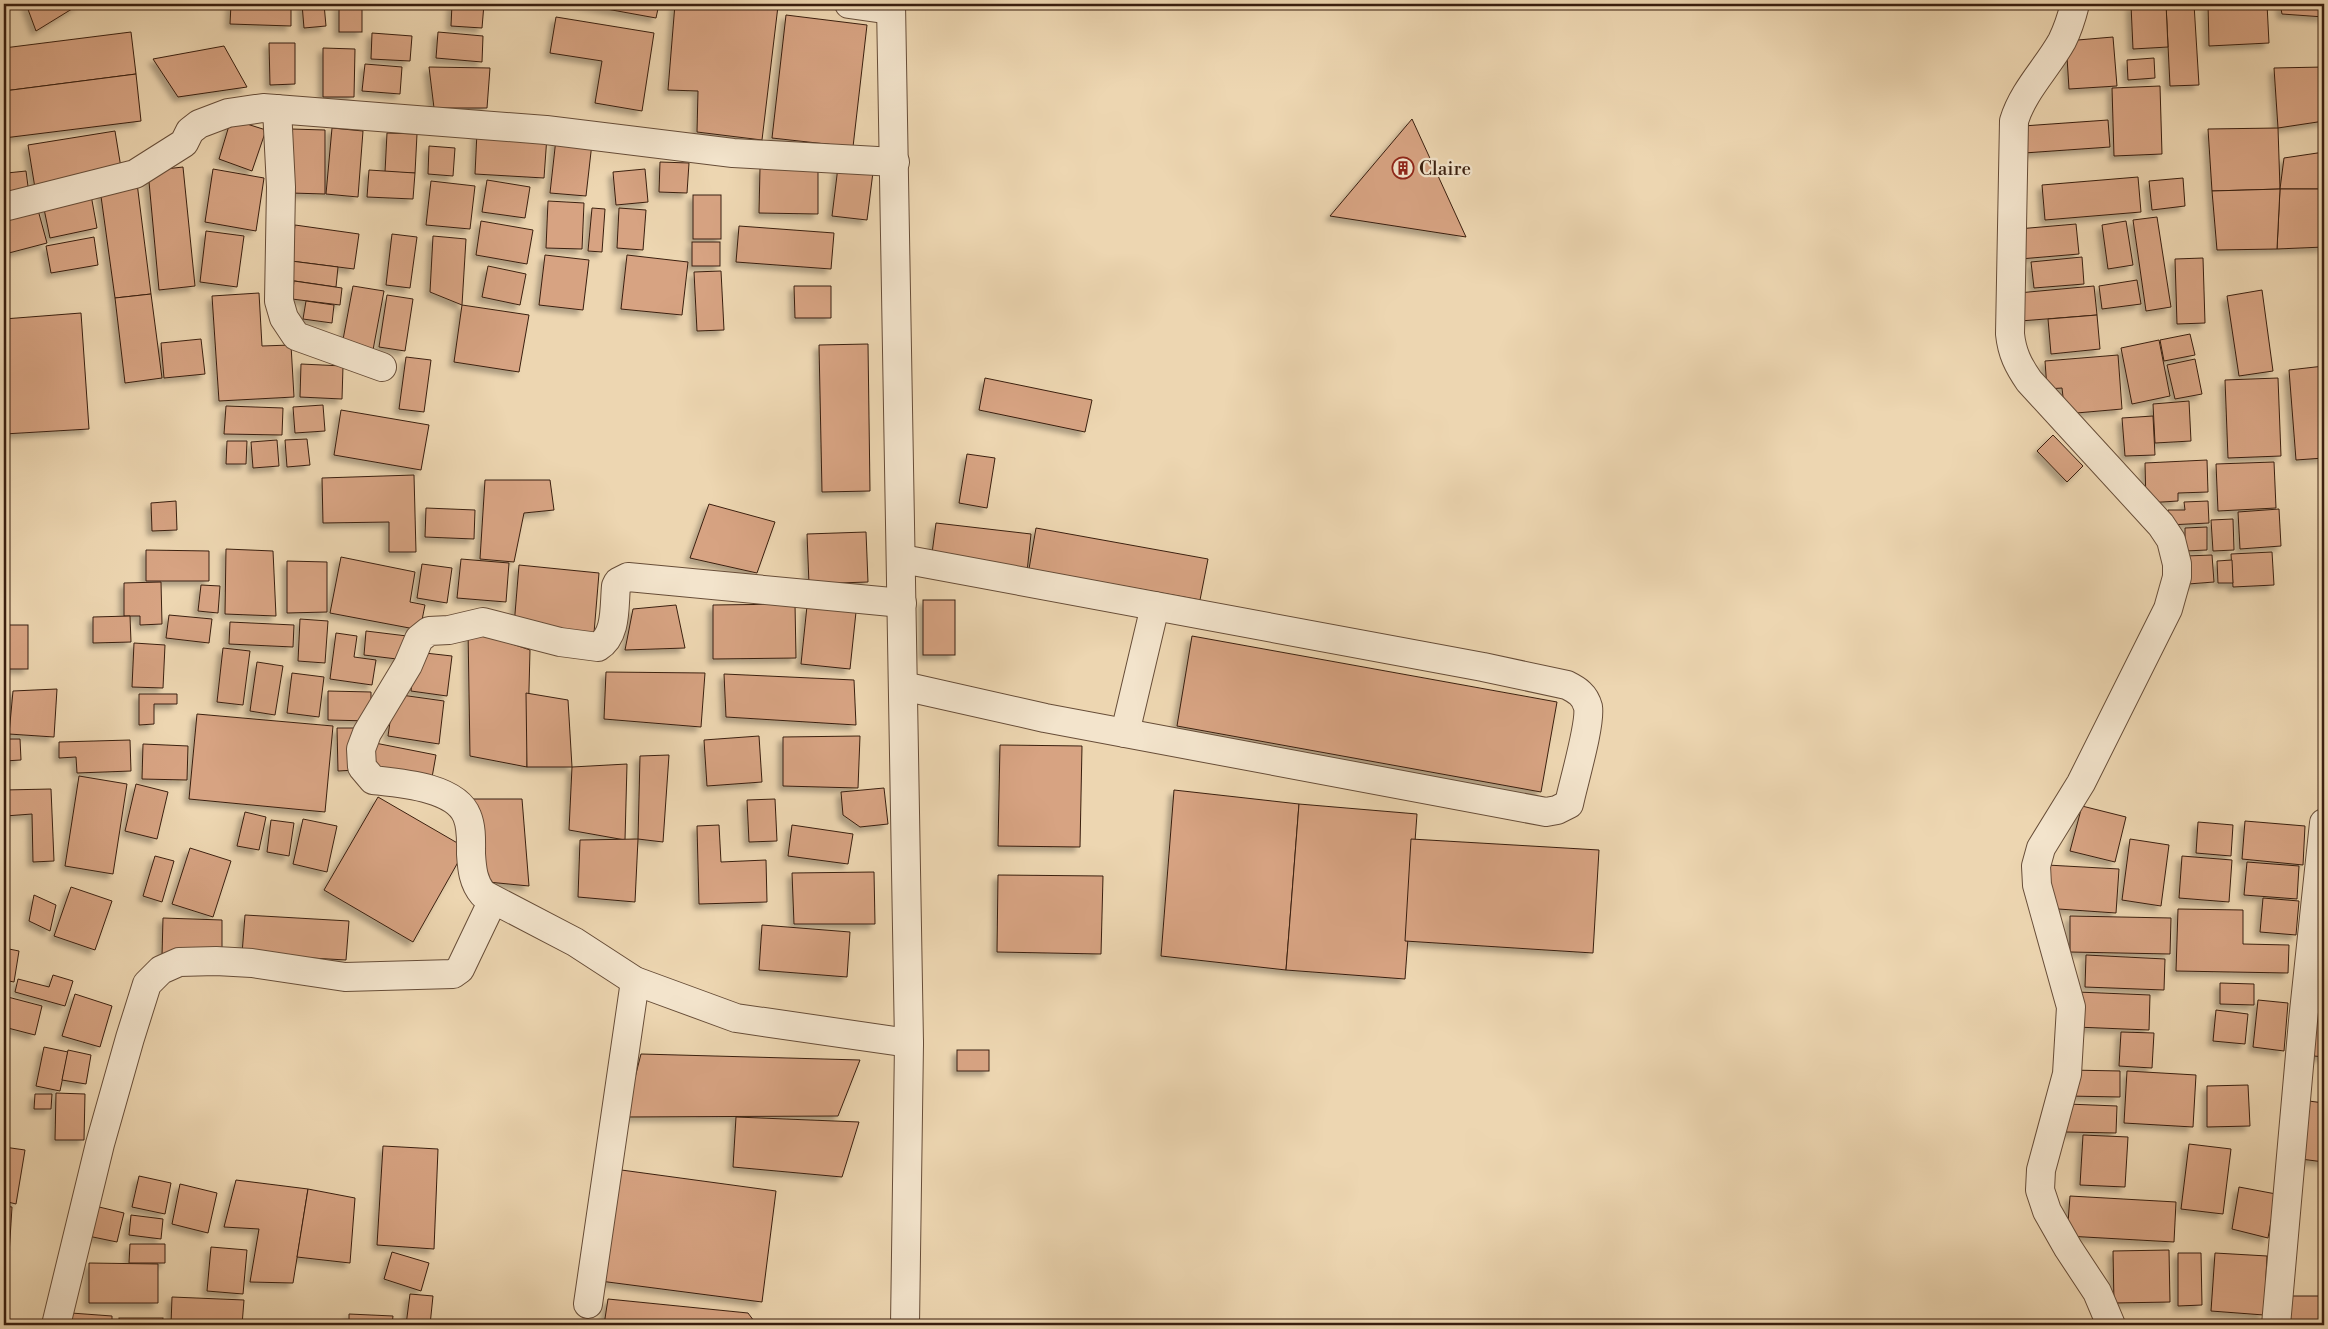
<svg xmlns="http://www.w3.org/2000/svg" width="2328" height="1329" viewBox="0 0 2328 1329" font-family="'Libre Bodoni',serif">
  <style>
    .building { fill: #d7a382; stroke: #3a1f0f; filter: url(#shadow) }
    .lines { fill: none; stroke-linecap: round; stroke-linejoin: round }
    .minor-casing { stroke: #674d38; stroke-width: 30 }
    .minor { stroke: #f3e4cc; stroke-width: 28 }
    .labels { text-anchor: middle; stroke-width: 4.5; stroke-linejoin: round; paint-order: stroke }
    .poi-label { font-size: 19px; fill: #3a1f0f; stroke: #f3e4cc; text-anchor: start }
  </style>
  <defs>
    <filter id="shadow"><feDropShadow dx="-4.5" dy="4.5" stdDeviation="2.5" flood-color="#0004"/></filter>
  </defs>
  <rect width="100%" height="100%" fill="#edd6b1"/>
  <filter id="stains"><feTurbulence type="fractalNoise" baseFrequency=".004" numOctaves="4"/><feColorMatrix values="0 0 0 0 .2 0 0 0 0 .09 0 0 0 0 .02 0 0 0 .5 -.17"/></filter>
  <radialGradient id="worn" r=".72"><stop offset=".6" stop-color="#630" stop-opacity="0"/><stop offset="1" stop-color="#630" stop-opacity=".3"/></radialGradient>
  <g class="building">
    <polygon points="26,4 80,4 36,31"/>
    <polygon points="231,4 291,4 291,26 230,24"/>
    <polygon points="302,4 324,4 326,26 304,28"/>
    <rect x="339" y="4" width="23" height="28"/>
    <polygon points="452,4 484,4 482,28 451,26"/>
    <polygon points="579,4 659,4 656,18"/>
    <polygon points="675,4 770,4 778,6 762,140 697,132 698,91 668,90"/>
    <polygon points="2166,4 2194,4 2199,85 2170,86"/>
    <polygon points="2166,4 2168,47 2133,49 2131,5"/>
    <polygon points="2208,4 2267,4 2269,43 2209,46"/>
    <polygon points="2280,4 2324,4 2324,17 2282,14"/>
    <polygon points="786,15 867,25 853,147 772,138"/>
    <polygon points="556,17 654,33 642,111 595,103 602,61 550,53"/>
    <polygon points="131,32 136,74 4,91 4,48"/>
    <polygon points="438,32 483,36 482,62 436,58"/>
    <polygon points="372,33 412,36 410,61 371,59"/>
    <polygon points="2113,37 2117,86 2069,89 2066,41"/>
    <polygon points="269,43 295,43 295,84 270,85"/>
    <polygon points="224,46 247,87 178,97 153,59"/>
    <polygon points="323,48 355,49 354,97 323,97"/>
    <polygon points="2154,58 2155,78 2128,80 2127,60"/>
    <polygon points="365,64 402,67 400,94 362,91"/>
    <polygon points="429,67 490,68 487,108 434,108"/>
    <polygon points="2324,67 2324,121 2278,128 2274,68"/>
    <polygon points="136,74 141,121 4,138 4,91"/>
    <polygon points="2160,86 2162,154 2114,156 2112,88"/>
    <polygon points="231,119 266,130 252,171 219,159"/>
    <polygon points="1412,119 1466,237 1330,216"/>
    <polygon points="2108,120 2110,147 2024,153 2023,126"/>
    <polygon points="332,128 363,131 358,197 326,194"/>
    <polygon points="2278,128 2280,189 2212,191 2208,129"/>
    <polygon points="291,129 325,130 325,194 291,193"/>
    <polygon points="115,131 122,174 35,188 28,145"/>
    <polygon points="477,132 547,136 544,178 475,174"/>
    <polygon points="387,133 417,134 415,173 385,172"/>
    <polygon points="556,139 592,143 586,196 550,193"/>
    <polygon points="429,146 455,148 453,176 428,174"/>
    <polygon points="4,152 7,173 26,171 29,194 4,197"/>
    <polygon points="2324,152 2324,189 2280,189 2284,158"/>
    <polygon points="660,162 689,163 687,193 659,192"/>
    <polygon points="183,167 195,286 159,290 148,171"/>
    <polygon points="838,167 873,172 867,220 832,216"/>
    <polygon points="760,168 818,169 818,214 759,213"/>
    <polygon points="213,169 264,178 256,231 205,222"/>
    <polygon points="645,169 648,202 616,205 613,172"/>
    <polygon points="369,170 415,173 413,199 367,197"/>
    <polygon points="2138,177 2141,212 2045,220 2042,185"/>
    <polygon points="2183,178 2185,206 2152,210 2149,181"/>
    <polygon points="487,180 530,187 525,218 482,212"/>
    <polygon points="431,181 475,186 470,229 426,225"/>
    <polygon points="137,183 151,294 115,298 100,189"/>
    <polygon points="2280,189 2324,189 2324,247 2277,249"/>
    <polygon points="2280,189 2277,249 2217,250 2212,191"/>
    <polygon points="91,195 97,228 50,238 43,204"/>
    <rect x="693" y="195" width="28" height="44"/>
    <polygon points="548,201 584,203 582,249 546,248"/>
    <polygon points="592,208 605,209 602,252 588,251"/>
    <polygon points="619,208 646,210 643,250 617,248"/>
    <polygon points="38,210 47,243 5,254 4,219"/>
    <polygon points="2157,217 2171,307 2146,311 2133,220"/>
    <polygon points="481,221 533,230 527,264 476,255"/>
    <polygon points="2126,221 2133,265 2108,269 2102,225"/>
    <polygon points="2076,224 2079,254 2020,259 2018,229"/>
    <polygon points="295,225 359,234 354,269 291,261"/>
    <polygon points="739,226 834,233 831,269 736,262"/>
    <polygon points="206,231 244,236 237,287 200,282"/>
    <polygon points="392,234 417,237 410,288 386,285"/>
    <polygon points="433,236 466,239 462,305 430,292"/>
    <polygon points="94,237 98,265 51,273 46,246"/>
    <rect x="692" y="242" width="28" height="24"/>
    <polygon points="545,255 589,260 583,310 539,305"/>
    <polygon points="627,255 688,262 682,315 621,309"/>
    <polygon points="2082,257 2084,284 2034,288 2031,262"/>
    <polygon points="2203,258 2205,323 2177,324 2175,259"/>
    <polygon points="291,261 338,267 336,287 288,280"/>
    <polygon points="488,266 526,274 520,305 482,297"/>
    <polygon points="721,271 724,330 697,331 694,272"/>
    <polygon points="2137,280 2141,304 2102,309 2099,286"/>
    <polygon points="294,281 342,288 340,305 292,299"/>
    <polygon points="353,286 384,291 373,350 342,345"/>
    <polygon points="794,286 831,286 831,318 795,318"/>
    <polygon points="2094,286 2097,315 2020,321 2018,293"/>
    <polygon points="2262,290 2273,371 2239,376 2227,296"/>
    <polygon points="259,293 262,346 291,345 294,397 219,401 212,296"/>
    <polygon points="151,294 162,378 125,383 115,298"/>
    <polygon points="387,295 413,299 405,351 379,347"/>
    <polygon points="306,301 334,305 332,323 303,319"/>
    <polygon points="462,305 529,315 519,372 454,362"/>
    <polygon points="81,313 89,429 4,434 4,319"/>
    <polygon points="2097,315 2100,349 2051,354 2048,319"/>
    <polygon points="2190,334 2195,355 2164,361 2160,340"/>
    <polygon points="201,339 205,374 164,378 161,343"/>
    <polygon points="2159,340 2170,396 2132,404 2121,348"/>
    <polygon points="868,344 870,491 822,492 819,345"/>
    <polygon points="2118,355 2122,409 2065,414 2062,388 2047,389 2045,361"/>
    <polygon points="406,357 431,360 424,412 399,409"/>
    <polygon points="2195,359 2202,394 2175,399 2167,365"/>
    <polygon points="301,364 343,366 342,399 300,397"/>
    <polygon points="2324,366 2324,458 2296,460 2289,370"/>
    <polygon points="985,378 1092,400 1085,432 979,410"/>
    <polygon points="2278,378 2281,456 2228,458 2225,380"/>
    <polygon points="2189,401 2191,441 2155,443 2153,404"/>
    <polygon points="323,405 325,431 295,433 293,407"/>
    <polygon points="226,406 283,408 282,435 224,434"/>
    <polygon points="341,410 429,425 421,470 334,455"/>
    <polygon points="2153,416 2155,455 2125,456 2122,418"/>
    <polygon points="2053,435 2083,466 2067,482 2037,451"/>
    <polygon points="307,439 310,465 287,467 285,440"/>
    <polygon points="277,440 279,466 253,468 251,442"/>
    <polygon points="227,441 247,441 246,464 226,464"/>
    <polygon points="967,454 995,458 987,508 959,503"/>
    <polygon points="2207,460 2208,492 2178,493 2178,501 2146,503 2145,463"/>
    <polygon points="2274,462 2276,508 2218,511 2216,464"/>
    <polygon points="414,475 416,552 389,552 389,522 323,523 322,478"/>
    <polygon points="485,480 550,480 554,510 524,513 514,562 480,559"/>
    <polygon points="176,501 177,530 152,531 151,503"/>
    <polygon points="2208,501 2209,523 2168,525 2168,510 2185,510 2184,502"/>
    <polygon points="709,504 775,522 757,573 690,558"/>
    <polygon points="426,508 475,510 474,539 425,537"/>
    <polygon points="2279,509 2281,546 2240,549 2238,512"/>
    <polygon points="2233,519 2234,550 2213,551 2211,520"/>
    <polygon points="936,523 1031,534 1027,572 931,561"/>
    <polygon points="2207,527 2207,550 2185,551 2185,528"/>
    <polygon points="1036,528 1208,559 1200,600 1029,569"/>
    <polygon points="866,532 868,582 809,584 807,534"/>
    <polygon points="226,549 273,551 276,616 225,614"/>
    <polygon points="146,550 209,551 209,581 146,581"/>
    <polygon points="2272,552 2274,585 2233,587 2231,554"/>
    <polygon points="2212,555 2214,582 2188,584 2186,556"/>
    <polygon points="341,557 415,572 410,602 425,605 420,630 330,613"/>
    <polygon points="461,559 509,563 506,602 457,598"/>
    <polygon points="2232,560 2233,583 2218,583 2217,561"/>
    <polygon points="287,561 327,562 327,612 287,613"/>
    <polygon points="422,564 452,568 447,603 417,598"/>
    <polygon points="519,565 599,573 594,633 514,626"/>
    <polygon points="161,582 162,624 140,625 140,616 124,616 124,583"/>
    <polygon points="201,585 220,586 218,613 198,611"/>
    <rect x="923" y="600" width="32" height="55"/>
    <polygon points="795,604 796,658 713,659 713,605"/>
    <polygon points="676,605 685,648 625,650 633,609"/>
    <polygon points="807,606 856,612 850,669 801,664"/>
    <polygon points="169,615 212,619 209,643 166,638"/>
    <polygon points="130,616 131,642 93,643 93,617"/>
    <polygon points="300,619 328,621 325,663 298,661"/>
    <polygon points="230,622 294,625 293,647 229,644"/>
    <rect x="4" y="625" width="24" height="44"/>
    <polygon points="468,629 530,650 527,767 470,756"/>
    <polygon points="366,631 407,636 405,660 364,655"/>
    <polygon points="336,633 357,636 354,657 376,660 372,685 330,679"/>
    <polygon points="1192,636 1557,702 1541,792 1177,726"/>
    <polygon points="134,643 165,645 163,688 132,687"/>
    <polygon points="223,648 250,651 243,705 217,702"/>
    <polygon points="416,652 452,656 447,696 411,691"/>
    <polygon points="257,662 283,666 275,715 250,711"/>
    <polygon points="606,672 705,673 701,727 604,719"/>
    <polygon points="292,673 324,677 319,717 287,713"/>
    <polygon points="724,674 854,680 856,725 726,717"/>
    <polygon points="57,689 54,737 9,734 13,691"/>
    <polygon points="328,691 371,692 371,721 328,720"/>
    <polygon points="526,693 568,700 572,767 527,767"/>
    <polygon points="139,694 177,694 177,704 154,704 154,724 139,725"/>
    <polygon points="394,694 444,701 439,744 388,736"/>
    <polygon points="197,714 333,726 325,812 189,799"/>
    <polygon points="337,728 355,728 356,770 338,771"/>
    <polygon points="759,736 762,782 707,786 704,740"/>
    <polygon points="860,736 858,788 783,786 783,737"/>
    <polygon points="4,739 20,739 21,760 4,761"/>
    <polygon points="130,740 131,771 77,773 76,757 59,758 59,742"/>
    <polygon points="375,743 436,755 431,783 369,772"/>
    <polygon points="143,744 188,746 187,780 142,779"/>
    <polygon points="1000,745 1082,746 1080,847 998,846"/>
    <polygon points="669,755 663,842 638,839 640,756"/>
    <polygon points="627,764 625,840 569,830 572,767"/>
    <polygon points="79,776 127,784 113,874 65,866"/>
    <polygon points="136,784 168,792 157,839 125,831"/>
    <polygon points="884,788 888,824 860,827 843,815 841,792"/>
    <polygon points="51,789 54,861 33,862 32,814 5,816 4,790"/>
    <polygon points="1174,790 1299,804 1286,970 1161,956"/>
    <polygon points="378,797 466,848 413,942 324,890"/>
    <polygon points="471,799 522,799 529,886 488,882"/>
    <polygon points="775,799 777,841 749,842 747,800"/>
    <polygon points="1299,804 1417,814 1405,979 1286,970"/>
    <polygon points="2082,806 2126,817 2115,862 2070,851"/>
    <polygon points="245,812 266,817 259,850 237,846"/>
    <polygon points="303,819 337,826 327,872 293,864"/>
    <polygon points="271,820 294,823 289,856 267,852"/>
    <polygon points="2245,821 2305,826 2303,865 2242,859"/>
    <polygon points="2198,822 2233,825 2231,856 2196,853"/>
    <polygon points="719,825 721,862 766,860 767,902 699,904 697,826"/>
    <polygon points="792,825 853,834 848,864 788,856"/>
    <polygon points="638,839 635,902 578,897 580,840"/>
    <polygon points="1411,839 1599,850 1593,953 1405,941"/>
    <polygon points="2130,839 2169,845 2161,906 2122,900"/>
    <polygon points="190,848 231,861 213,917 172,904"/>
    <polygon points="155,856 174,861 162,902 143,896"/>
    <polygon points="2182,856 2232,860 2229,902 2179,898"/>
    <polygon points="2247,862 2299,866 2297,899 2244,895"/>
    <polygon points="2047,865 2119,869 2116,913 2044,908"/>
    <polygon points="874,872 875,924 794,924 792,873"/>
    <polygon points="998,875 1103,876 1101,954 997,952"/>
    <polygon points="71,887 112,901 95,950 54,936"/>
    <polygon points="34,895 56,905 50,931 29,921"/>
    <polygon points="2263,898 2299,901 2296,935 2260,932"/>
    <polygon points="2178,909 2243,910 2243,944 2289,945 2288,973 2176,971"/>
    <polygon points="245,915 349,921 346,960 242,954"/>
    <polygon points="2070,916 2171,918 2170,954 2070,952"/>
    <polygon points="163,918 222,920 222,958 162,956"/>
    <polygon points="762,925 850,932 847,977 759,970"/>
    <polygon points="4,948 19,951 14,982 4,980"/>
    <polygon points="2086,955 2165,959 2164,990 2085,987"/>
    <polygon points="53,975 73,981 65,1006 15,992 18,979 49,987"/>
    <polygon points="2220,983 2254,984 2254,1005 2220,1004"/>
    <polygon points="2309,991 2324,993 2324,1057 2304,1055"/>
    <polygon points="2077,992 2150,995 2149,1030 2076,1027"/>
    <polygon points="75,994 112,1006 100,1047 62,1036"/>
    <polygon points="4,996 42,1006 35,1035 4,1027"/>
    <polygon points="2258,1000 2288,1003 2284,1051 2253,1047"/>
    <polygon points="2216,1010 2248,1014 2245,1044 2213,1041"/>
    <polygon points="2121,1032 2154,1033 2152,1068 2119,1066"/>
    <polygon points="44,1047 68,1052 60,1091 36,1086"/>
    <polygon points="68,1050 91,1055 86,1084 62,1080"/>
    <rect x="957" y="1050" width="32" height="21"/>
    <polygon points="641,1054 860,1060 838,1116 625,1117"/>
    <polygon points="2069,1070 2120,1071 2120,1097 2068,1096"/>
    <polygon points="2127,1071 2196,1075 2193,1127 2124,1123"/>
    <polygon points="2248,1085 2250,1126 2207,1127 2207,1086"/>
    <polygon points="56,1093 85,1094 84,1140 55,1140"/>
    <polygon points="35,1094 52,1094 51,1109 34,1109"/>
    <polygon points="2301,1100 2324,1103 2324,1162 2293,1158"/>
    <polygon points="2067,1104 2117,1106 2116,1133 2066,1132"/>
    <polygon points="736,1117 859,1122 842,1177 733,1167"/>
    <polygon points="2083,1135 2128,1137 2125,1187 2080,1185"/>
    <polygon points="2189,1144 2231,1149 2223,1214 2181,1209"/>
    <polygon points="383,1146 438,1149 434,1249 377,1245"/>
    <polygon points="4,1147 25,1150 16,1204 4,1201"/>
    <polygon points="614,1169 776,1191 762,1302 600,1281"/>
    <polygon points="139,1176 171,1183 165,1214 132,1207"/>
    <polygon points="236,1180 308,1189 293,1283 250,1282 259,1229 224,1227"/>
    <polygon points="180,1184 217,1193 208,1233 172,1224"/>
    <polygon points="2239,1187 2276,1194 2268,1238 2232,1229"/>
    <polygon points="308,1189 355,1198 350,1263 297,1257"/>
    <polygon points="2070,1196 2176,1202 2174,1242 2067,1236"/>
    <polygon points="4,1206 12,1207 8,1271 4,1270"/>
    <polygon points="95,1206 124,1213 117,1242 88,1236"/>
    <polygon points="131,1215 163,1219 161,1239 129,1235"/>
    <polygon points="130,1244 165,1244 165,1263 129,1263"/>
    <polygon points="211,1247 247,1250 243,1294 207,1291"/>
    <polygon points="2169,1250 2170,1302 2114,1303 2113,1251"/>
    <polygon points="392,1252 429,1263 421,1291 384,1279"/>
    <polygon points="2178,1253 2201,1253 2202,1305 2178,1306"/>
    <polygon points="2215,1253 2267,1256 2264,1315 2211,1311"/>
    <polygon points="89,1263 158,1264 158,1303 89,1303"/>
    <polygon points="410,1294 433,1296 430,1325 406,1325"/>
    <rect x="2280" y="1296" width="44" height="29"/>
    <polygon points="172,1297 244,1300 242,1325 171,1325"/>
    <polygon points="608,1299 748,1313 757,1325 604,1325"/>
    <polygon points="71,1313 112,1316 112,1325 70,1325"/>
    <polygon points="349,1314 393,1316 392,1325 349,1325"/>
    <rect x="119" y="1318" width="44" height="7"/>
  </g>
  <g class="lines">
    <g class="minor-casing">
      <g id="minor">
        <polyline points="849,4 891,10"/>
        <polyline points="891,4 909,1043 905,1325"/>
        <path d="M2075,4C2072,16 2068,29 2062,41C2047,68 2023,91 2014,121L2010,334C2012,353 2018,365 2029,381L2161,525L2171,540L2177,564V577L2168,609L2081,783L2041,848L2036,866L2037,885L2071,1007L2067,1074L2041,1170L2040,1190L2047,1211L2068,1248L2097,1292L2111,1325"/>
        <polyline points="277,109 281,187 279,301 284,318 296,336 382,367"/>
        <polyline points="4,207 135,174 184,143 190,131 199,124 228,113 263,108 546,130 733,153 895,162"/>
        <path d="M902,559L1483,667L1567,685C1577,690 1585,695 1588,707C1591,724 1573,784 1569,804L1557,810L1546,812L1045,718L903,686"/>
        <path d="M902,603L628,577L618,582L616,586C614,607 617,635 598,647L560,642L483,622L449,630L429,631L419,639L408,665L367,733L361,749L362,767L373,780C400,783 456,787 467,816C472,828 471,842 471,854C472,869 473,882 483,894L575,942L635,981L736,1018L909,1043"/>
        <polyline points="1125,733 1155,606"/>
        <polyline points="588,1304 635,981"/>
        <polyline points="56,1325 100,1144 130,1038 147,984 161,970 179,962 216,961 252,963 345,977 453,974 460,969 493,900"/>
        <polyline points="2276,1325 2303,1021 2324,823"/>
      </g>
    </g>
    <use href="#minor" class="minor"/>
  </g>
  <defs>
    <g id="building-ring" transform="scale(1.125)"><circle r="9.5" fill="#f3e4cc" stroke="#8f2418" stroke-width="1.5"/><path d="M-4-6H4V6H1V3H-1V6H-4ZM-2.5-4.3h1.7v1.8h-1.7ZM.8-4.3h1.7v1.8H.8ZM-2.5-1h1.7V.8h-1.7ZM.8-1h1.7V.8H.8Z" fill="#8f2418"/></g>
  </defs>
  <g fill-rule="evenodd">
    <use href="#building-ring" x="1403" y="168"/>
  </g>
  <g class="labels">
    <g class="poi-label">
      <text x="1419" y="175">Claire</text>
    </g>
  </g>
  <rect width="2328" height="1329" fill="none" stroke="#edd6b1" stroke-width="20"/>
  <rect x="5" y="5" width="2318" height="1319" fill="none" stroke="#3a1f0f" stroke-width="2.5"/>
  <rect x="10" y="10" width="2308" height="1309" fill="none" stroke="#3a1f0f"/>
  <rect width="100%" height="100%" filter="url(#stains)"/>
  <rect width="100%" height="100%" fill="url(#worn)"/>
</svg>
